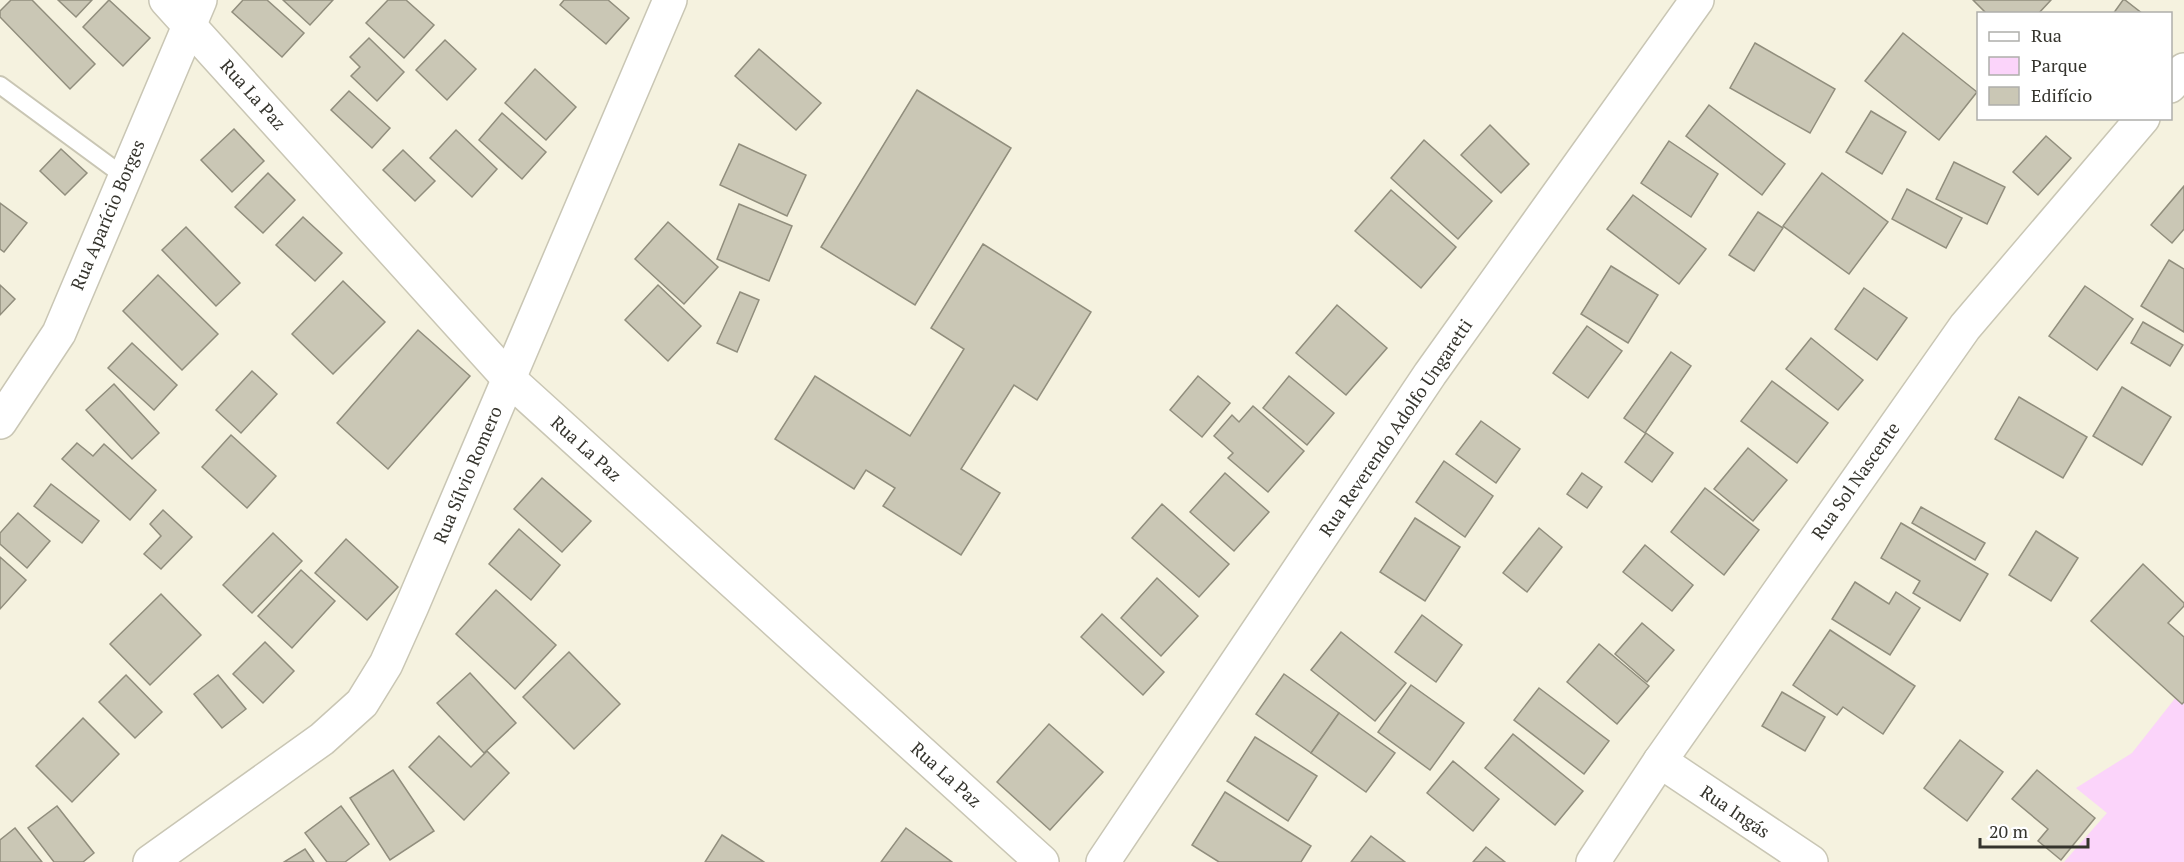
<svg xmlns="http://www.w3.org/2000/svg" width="2184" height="862" viewBox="0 0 2184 862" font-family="'PT Serif',serif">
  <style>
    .green { fill: #fbd4fa }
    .building { fill: #cac7b5; stroke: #918e7d; stroke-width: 1.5 }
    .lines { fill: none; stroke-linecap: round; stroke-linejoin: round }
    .service-casing { stroke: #c9c6b4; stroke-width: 20 }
    .minor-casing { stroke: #c9c6b4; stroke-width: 36 }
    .service { stroke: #fff; stroke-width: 16 }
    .minor { stroke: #fff; stroke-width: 33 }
    .labels { text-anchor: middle; stroke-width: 6; stroke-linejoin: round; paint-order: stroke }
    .street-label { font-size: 18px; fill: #35342d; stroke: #fff }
  </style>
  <rect width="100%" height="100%" fill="#f5f2df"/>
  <polygon class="green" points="2184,687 2184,862 2064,862 2107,813 2076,788 2132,753"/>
  <g class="building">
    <polygon points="11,0 32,0 95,64 70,89 0,17 0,11"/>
    <polygon points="58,0 92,0 76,17"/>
    <polygon points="109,0 150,38 123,66 83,27"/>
    <polygon points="243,0 267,0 304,33 282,57 232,12"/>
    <polygon points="283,0 333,0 310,25"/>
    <polygon points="388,0 406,0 434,25 404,58 366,23"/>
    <polygon points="564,0 608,0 629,18 606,44 560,5"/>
    <polygon points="1973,0 2051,0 2038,14 1987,14"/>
    <polygon points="2123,0 2125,0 2143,14 2113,14"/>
    <polygon points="1903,33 1977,92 1939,140 1865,81"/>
    <polygon points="369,38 404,72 377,101 351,76 360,67 350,57"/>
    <polygon points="445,40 476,69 447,100 416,70"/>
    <polygon points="1755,43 1835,89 1810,133 1730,88"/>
    <polygon points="759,49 821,103 796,130 735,76"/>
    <polygon points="535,69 576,107 546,140 505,103"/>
    <polygon points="917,90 1011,148 915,305 821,247"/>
    <polygon points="349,91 390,128 372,148 331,110"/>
    <polygon points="1709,105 1785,164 1762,195 1686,136"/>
    <polygon points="1871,111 1906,132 1882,174 1846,152"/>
    <polygon points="502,113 546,152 522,179 479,140"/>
    <polygon points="1490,125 1529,164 1501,193 1461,155"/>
    <polygon points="234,129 264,161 232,192 201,160"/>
    <polygon points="456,130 497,169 472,197 430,158"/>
    <polygon points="2046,136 2071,158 2038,195 2013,172"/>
    <polygon points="1424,140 1492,201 1458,239 1391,178"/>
    <polygon points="1669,141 1718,174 1691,217 1641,183"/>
    <polygon points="739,144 806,175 787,216 720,185"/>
    <polygon points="61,149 87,173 65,195 40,171"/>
    <polygon points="403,150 435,181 415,201 383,170"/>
    <polygon points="1954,162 2005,187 1987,224 1936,199"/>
    <polygon points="268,173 295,200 263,233 235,207"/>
    <polygon points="1822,173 1888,222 1849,274 1783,226"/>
    <polygon points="2184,186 2184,229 2172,243 2151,225"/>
    <polygon points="1907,189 1962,218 1946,248 1892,219"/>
    <polygon points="1391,190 1456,247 1421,288 1355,231"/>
    <polygon points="1633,195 1706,249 1679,284 1607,229"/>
    <polygon points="0,203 27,223 4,252 0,249"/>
    <polygon points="739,204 792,226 769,281 717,259"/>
    <polygon points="1758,212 1783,228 1754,271 1729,255"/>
    <polygon points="303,217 342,253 315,281 276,245"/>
    <polygon points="668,222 718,267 684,304 635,259"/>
    <polygon points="186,227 240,283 216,306 162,250"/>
    <polygon points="983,244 1091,312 1037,400 1014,385 961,469 1000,493 961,555 883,506 895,488 866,470 854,489 775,439 815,376 910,436 964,349 931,328"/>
    <polygon points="2169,260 2184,269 2184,332 2141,306"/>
    <polygon points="1611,266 1658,295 1628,343 1581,314"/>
    <polygon points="158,275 218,334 182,370 123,311"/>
    <polygon points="343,281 385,322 333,374 292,334"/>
    <polygon points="0,285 15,299 0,315"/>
    <polygon points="658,285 701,326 668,361 625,320"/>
    <polygon points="2085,286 2133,319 2097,370 2049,336"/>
    <polygon points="1864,288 1907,318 1877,360 1835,329"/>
    <polygon points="740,292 759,300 737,352 717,343"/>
    <polygon points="1337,305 1387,348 1346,395 1296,353"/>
    <polygon points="2143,322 2183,345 2170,366 2131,343"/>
    <polygon points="1587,326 1622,351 1588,398 1553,373"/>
    <polygon points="418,330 470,376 388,469 337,423"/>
    <polygon points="1811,338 1863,380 1838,410 1786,369"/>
    <polygon points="132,343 177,385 154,410 108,368"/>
    <polygon points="1671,352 1691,366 1645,433 1624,418"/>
    <polygon points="252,371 277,394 241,433 216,410"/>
    <polygon points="1198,376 1230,403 1202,437 1170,410"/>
    <polygon points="1289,376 1334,413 1307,445 1263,408"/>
    <polygon points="1772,381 1828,423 1797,463 1741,421"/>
    <polygon points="114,384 159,433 132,459 86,410"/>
    <polygon points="2122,387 2171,417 2142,465 2093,436"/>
    <polygon points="2019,397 2087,437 2063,478 1995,439"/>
    <polygon points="1253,406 1304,451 1268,492 1228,458 1233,453 1214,436 1232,415 1239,422"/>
    <polygon points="1481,421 1520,449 1496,483 1456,454"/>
    <polygon points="1646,433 1673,453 1652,482 1625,462"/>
    <polygon points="231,435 276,476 247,508 202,467"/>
    <polygon points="77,443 93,456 104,444 156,490 130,520 62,459"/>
    <polygon points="1748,448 1787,480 1753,521 1714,489"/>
    <polygon points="1444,461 1493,496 1465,537 1416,502"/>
    <polygon points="1225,473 1269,512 1234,551 1190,512"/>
    <polygon points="1582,473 1602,487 1587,508 1567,494"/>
    <polygon points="542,478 591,521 562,552 514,509"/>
    <polygon points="51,484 99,521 82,543 34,506"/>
    <polygon points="1705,488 1759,530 1724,575 1671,532"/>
    <polygon points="1162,504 1229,564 1199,597 1132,538"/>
    <polygon points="1921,507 1985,543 1975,560 1912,523"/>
    <polygon points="163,510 192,537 161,569 144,554 161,536 150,524"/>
    <polygon points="18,513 50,541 27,568 0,544 0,533"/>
    <polygon points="1415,518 1460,547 1425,601 1380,572"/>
    <polygon points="1901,523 1988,574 1960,621 1913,593 1920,581 1881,558"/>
    <polygon points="1539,528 1562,547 1527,592 1503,573"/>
    <polygon points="519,529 560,565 531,600 489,564"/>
    <polygon points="2036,531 2078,558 2051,601 2009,575"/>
    <polygon points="273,533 302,561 252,613 223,585"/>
    <polygon points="346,539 398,587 367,620 315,573"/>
    <polygon points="1645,545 1693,585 1672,611 1623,572"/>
    <polygon points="0,557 26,580 0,609"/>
    <polygon points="2143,564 2184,603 2184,606 2168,623 2184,637 2184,702 2182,704 2091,621"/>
    <polygon points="301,570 335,601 292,648 258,616"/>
    <polygon points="1157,578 1198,616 1161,656 1121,618"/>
    <polygon points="1855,582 1889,604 1896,592 1920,608 1890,655 1832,619"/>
    <polygon points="496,590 556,645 515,689 456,634"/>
    <polygon points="161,594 201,635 150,685 110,644"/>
    <polygon points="1102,614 1164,672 1143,695 1081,637"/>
    <polygon points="1422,615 1462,645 1436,682 1395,652"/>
    <polygon points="1642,623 1674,650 1647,682 1615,654"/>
    <polygon points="1830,630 1915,686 1883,734 1843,707 1837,715 1793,685"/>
    <polygon points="1341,632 1406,683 1375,721 1311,670"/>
    <polygon points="265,642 294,671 263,703 233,674"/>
    <polygon points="1599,644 1649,686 1617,724 1567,682"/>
    <polygon points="569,652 620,704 574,749 523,697"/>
    <polygon points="470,673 516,723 484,753 437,703"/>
    <polygon points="1284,674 1339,713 1311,753 1256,714"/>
    <polygon points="126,675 162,712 135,738 99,702"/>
    <polygon points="218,675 246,709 222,728 194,694"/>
    <polygon points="1411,685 1464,723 1430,770 1378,732"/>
    <polygon points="1539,688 1609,741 1584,774 1514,720"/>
    <polygon points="1782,692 1825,717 1805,751 1762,726"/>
    <polygon points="1339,713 1395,753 1366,792 1311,753"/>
    <polygon points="83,718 119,754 72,802 36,766"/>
    <polygon points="1049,724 1103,772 1050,830 997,782"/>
    <polygon points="1513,734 1583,791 1555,825 1485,768"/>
    <polygon points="439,736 471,767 487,751 509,773 464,820 409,767"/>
    <polygon points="1255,737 1317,776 1288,821 1227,781"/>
    <polygon points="1960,740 2003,772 1967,821 1924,788"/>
    <polygon points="1453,761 1499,799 1473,831 1427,793"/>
    <polygon points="393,770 434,831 390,860 350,798"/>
    <polygon points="2037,770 2095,818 2061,860 2038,841 2048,829 2012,799"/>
    <polygon points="1225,792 1311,846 1301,862 1219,862 1192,845"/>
    <polygon points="57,806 94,853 83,862 54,862 28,828"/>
    <polygon points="341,806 369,844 345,862 327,862 305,833"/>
    <polygon points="15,828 42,862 0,862 0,840"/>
    <polygon points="906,828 952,862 881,862"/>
    <polygon points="722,835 764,862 705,862"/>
    <polygon points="1371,836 1405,862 1351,862"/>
    <polygon points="1486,847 1505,862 1473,862"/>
    <polygon points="305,849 314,862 284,862"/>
  </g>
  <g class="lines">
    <g class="service-casing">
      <polyline id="service" points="0,85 125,177"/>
    </g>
    <g class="minor-casing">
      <g id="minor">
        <polyline points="166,0 509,379 1042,862"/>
        <polyline points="2170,86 2184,70"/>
        <polyline points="0,422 59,333 200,0"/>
        <polyline points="1660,761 1811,862"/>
        <polyline points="150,862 322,739 362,703 386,664 412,606 670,0"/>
        <polyline points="1103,862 1430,374 1697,0"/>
        <polyline points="1593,862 1660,761 1965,327 2143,118"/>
      </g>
    </g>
    <use href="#service" class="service"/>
    <use href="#minor" class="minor"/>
  </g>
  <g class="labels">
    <g class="street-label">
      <text transform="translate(253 95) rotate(48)" y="6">Rua La Paz</text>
      <text transform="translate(108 215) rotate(-67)" y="6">Rua Aparício Borges</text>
      <text transform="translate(1396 428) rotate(-56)" y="6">Rua Reverendo Adolfo Ungaretti</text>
      <text transform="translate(586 449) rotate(42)" y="6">Rua La Paz</text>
      <text transform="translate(468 475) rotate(-67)" y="6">Rua Sílvio Romero</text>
      <text transform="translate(1856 481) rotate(-55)" y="6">Rua Sol Nascente</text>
      <text transform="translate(946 775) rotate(42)" y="6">Rua La Paz</text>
      <text transform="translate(1735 812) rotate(34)" y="6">Rua Ingás</text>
    </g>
  </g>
  <rect x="1977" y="12" width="195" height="108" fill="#ffffff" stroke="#aeaeab" stroke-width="1.5"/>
  <rect x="1989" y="32" width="30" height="9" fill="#ffffff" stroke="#aeaeab" stroke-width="1.5"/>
  <text x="2031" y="42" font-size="18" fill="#35342d">Rua</text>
  <rect x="1989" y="57" width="30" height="18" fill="#fbd4fa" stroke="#aeaeab" stroke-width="1.5"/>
  <text x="2031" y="72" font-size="18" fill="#35342d">Parque</text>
  <rect x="1989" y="87" width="30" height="18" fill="#cac7b5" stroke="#aeaeab" stroke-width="1.5"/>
  <text x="2031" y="102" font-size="18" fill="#35342d">Edifício</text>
  <path d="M1980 838v9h108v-9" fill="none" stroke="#35342d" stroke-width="3"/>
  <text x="1989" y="838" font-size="18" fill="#35342d" stroke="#ffffff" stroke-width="4.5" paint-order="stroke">20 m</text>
</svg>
